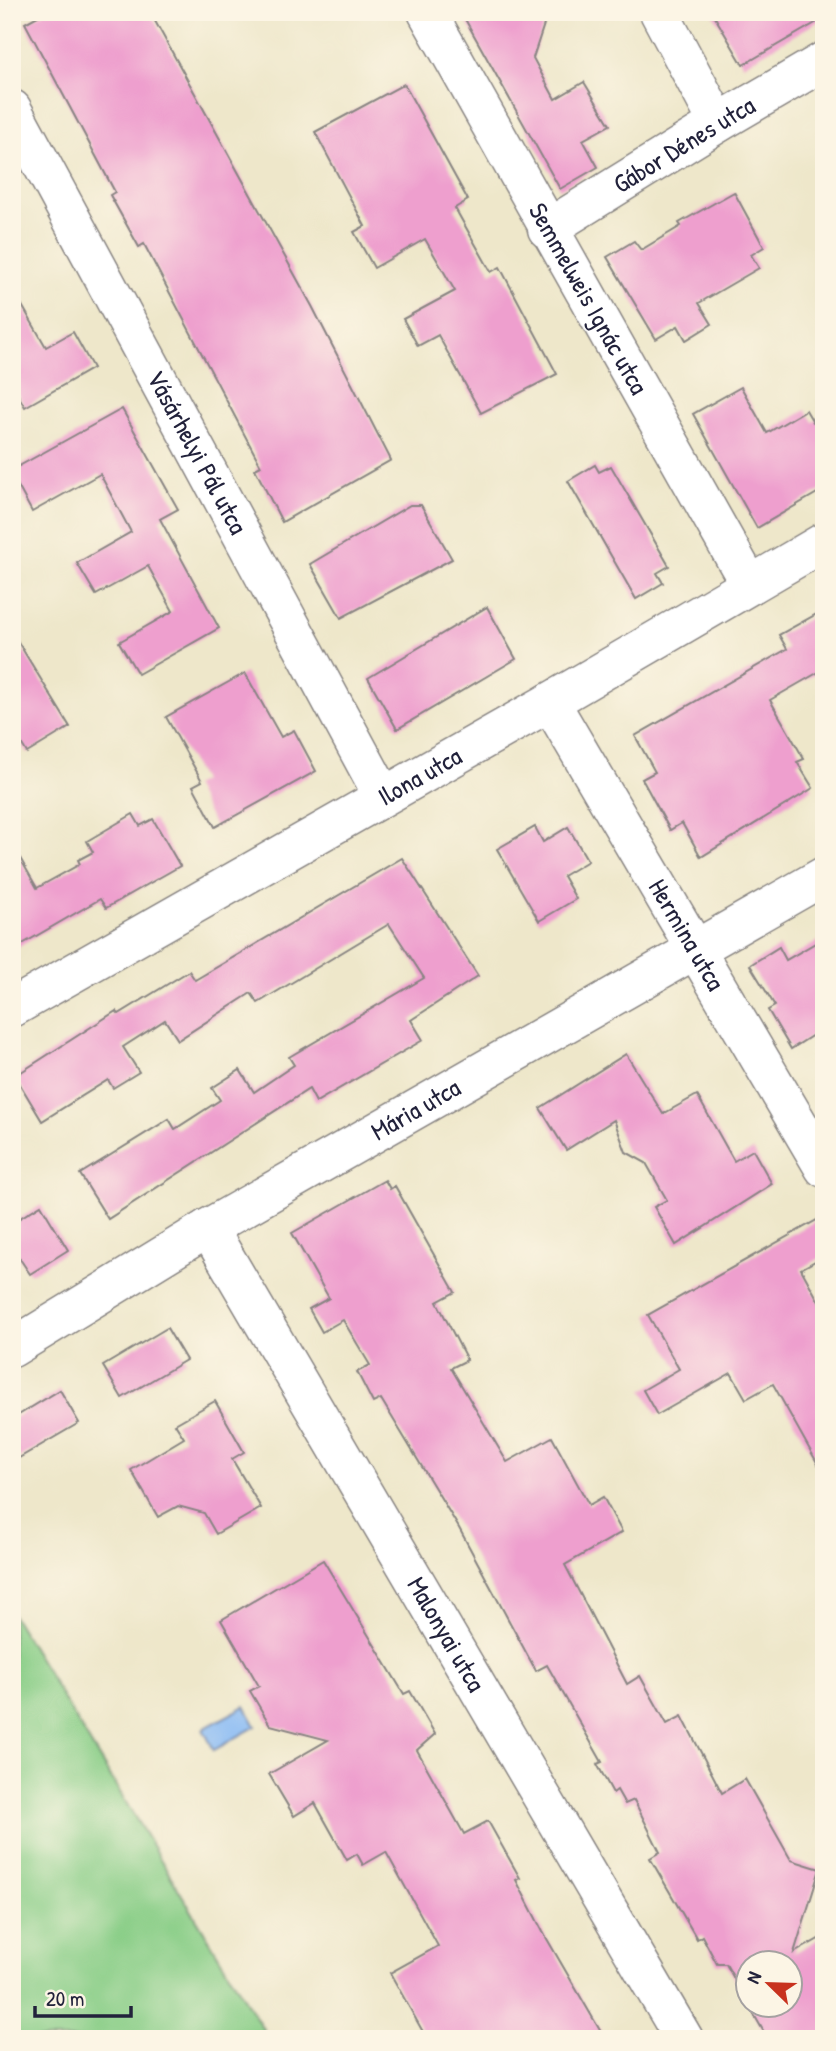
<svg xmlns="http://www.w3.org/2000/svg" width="836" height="2051" viewBox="0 0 836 2051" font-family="'Patrick Hand',sans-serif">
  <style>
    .green { fill: #89ce87; stroke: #567861; stroke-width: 2 }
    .water { fill: #87baf5; stroke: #546e98; stroke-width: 2 }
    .building { fill: #ee9fce }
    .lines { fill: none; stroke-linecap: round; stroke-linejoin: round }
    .minor-casing { stroke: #888482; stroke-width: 41 }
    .minor { stroke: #fff; stroke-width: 38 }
    .labels { text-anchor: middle; stroke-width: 7; stroke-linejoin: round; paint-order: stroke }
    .street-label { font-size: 26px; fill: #22223b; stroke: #fcf5e5 }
  </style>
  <rect width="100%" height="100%" fill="#fcf5e5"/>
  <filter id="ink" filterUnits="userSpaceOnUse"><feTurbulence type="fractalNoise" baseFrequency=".0143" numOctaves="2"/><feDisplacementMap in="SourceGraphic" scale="14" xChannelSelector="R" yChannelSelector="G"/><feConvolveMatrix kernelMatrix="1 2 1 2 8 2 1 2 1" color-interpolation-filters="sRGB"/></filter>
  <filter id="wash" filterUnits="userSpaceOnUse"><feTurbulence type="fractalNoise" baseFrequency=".00686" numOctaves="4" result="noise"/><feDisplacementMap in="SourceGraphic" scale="28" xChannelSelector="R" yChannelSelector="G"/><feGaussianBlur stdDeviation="1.57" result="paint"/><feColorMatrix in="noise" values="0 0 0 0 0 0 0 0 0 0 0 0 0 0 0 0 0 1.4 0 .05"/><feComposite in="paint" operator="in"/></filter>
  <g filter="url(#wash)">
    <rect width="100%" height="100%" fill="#eee7ca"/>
    <polygon class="green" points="12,1614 269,2039 12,2039"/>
    <polygon class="water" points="245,1706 256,1726 214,1750 203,1729"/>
    <g id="blocks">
      <g class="building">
        <polygon points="45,12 150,12 312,306 391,460 282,522 255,469 261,466 144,244 139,247 110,195 115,192 25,23"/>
        <polygon points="461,12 548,12 533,58 555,99 584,82 610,125 583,140 598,167 560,189"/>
        <polygon points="712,12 824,12 824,18 743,65"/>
        <polygon points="404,84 468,200 455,208 491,272 500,267 557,374 481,413 438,335 418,346 403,319 455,291 425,239 374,268 354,232 365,226 315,132"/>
        <polygon points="734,192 764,247 751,255 759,268 699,303 712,324 686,340 678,326 656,339 607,257 634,241 641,250 681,226 679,223"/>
        <polygon points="12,288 46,347 73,332 93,368 25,407 12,385"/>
        <polygon points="741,387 767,433 806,410 813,422 824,416 824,489 757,528 693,414"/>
        <polygon points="122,409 178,509 160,519 219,628 138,674 119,642 173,611 148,566 96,595 77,563 131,532 100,474 32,512 12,475 12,470"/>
        <polygon points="595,465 599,472 611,466 669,566 657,573 663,583 636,599 568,481"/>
        <polygon points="410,505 421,505 452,559 341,618 310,564"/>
        <polygon points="487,607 516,659 397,729 368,678"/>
        <polygon points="824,610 824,669 770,700 804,759 797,762 813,788 701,857 682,823 670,830 642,779 655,772 635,736 787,649 779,635"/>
        <polygon points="12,632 70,727 27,753 12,728"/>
        <polygon points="245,673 281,737 294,730 316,771 215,827 193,786 202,781 166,717"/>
        <polygon points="133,814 140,826 153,819 180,866 106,908 100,899 12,950 12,844 37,888 80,864 78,860 93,852 87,841"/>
        <polygon points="535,827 543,842 568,827 588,861 563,876 576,899 539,921 497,849"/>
        <polygon points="402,858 478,976 411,1020 423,1040 316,1102 309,1089 108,1219 80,1174 169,1119 175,1129 220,1100 212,1088 240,1070 254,1092 294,1065 289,1057 424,978 389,924 258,1003 251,993 178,1040 165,1020 123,1047 139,1072 113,1088 108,1080 42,1121 15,1076 116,1011 119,1014 189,971 195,980"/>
        <polygon points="824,938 824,1028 791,1049 768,1010 775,1006 750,965 779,947 786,960"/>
        <polygon points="626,1054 663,1114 697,1095 734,1161 753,1150 772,1184 676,1245 654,1207 667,1200 646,1163 626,1152 614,1120 566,1150 540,1108"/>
        <polygon points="385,1180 390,1189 395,1186 455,1292 437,1302 467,1360 451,1368 507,1462 552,1437 589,1505 603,1497 622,1532 565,1565 627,1684 640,1676 667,1724 682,1716 722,1793 745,1779 791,1860 820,1869 794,1953 824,1936 824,2039 768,2039 749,2006 790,2006 790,1964 748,1964 748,2004 726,1964 717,1964 702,1936 697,1939 650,1858 660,1852 634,1800 625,1804 617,1790 613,1793 597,1764 602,1762 547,1665 536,1671 459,1528 381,1399 373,1403 357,1372 370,1365 343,1320 322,1332 309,1309 329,1298 292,1233"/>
        <polygon points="41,1205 68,1250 30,1274 12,1247 12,1223"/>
        <polygon points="824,1216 824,1256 801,1269 824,1311 824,1475 773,1384 746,1399 731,1373 657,1415 643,1390 679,1369 648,1315"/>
        <polygon points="167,1328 186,1360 122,1398 103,1366"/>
        <polygon points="60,1390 79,1423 12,1462 12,1419"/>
        <polygon points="215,1401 244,1452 232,1459 261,1508 216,1534 204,1513 178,1506 158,1517 131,1470 184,1438 175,1424"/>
        <polygon points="323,1560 404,1694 410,1691 435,1734 417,1750 464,1834 488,1821 520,1878 516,1880 543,1932 605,2039 427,2039 390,1973 438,1946 386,1852 363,1865 357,1854 347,1860 315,1803 294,1816 269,1774 328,1740 270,1725 250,1691 259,1686 221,1620"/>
      </g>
    </g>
  </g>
  <g filter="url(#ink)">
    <use href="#blocks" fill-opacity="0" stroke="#888482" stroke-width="2"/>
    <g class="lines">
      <g class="minor-casing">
        <g id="minor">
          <path id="s1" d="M427,12L750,585"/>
          <polyline points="659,12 718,123"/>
          <path id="s2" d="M12,109L383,796"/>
          <path id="s3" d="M547,229L718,123L824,61"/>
          <path id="s4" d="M550,702L824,1168"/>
          <path id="s5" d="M12,1008L550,702L824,542"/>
          <path id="s6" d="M208,1228L684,2039"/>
          <path id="s7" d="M12,1348L208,1228L824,876"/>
        </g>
      </g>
      <use href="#minor" class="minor"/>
    </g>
  </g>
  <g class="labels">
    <g class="street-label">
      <text dy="9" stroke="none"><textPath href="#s3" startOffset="161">Gábor Dénes utca</textPath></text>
      <text dy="9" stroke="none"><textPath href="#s1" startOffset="329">Semmelweis Ignác utca</textPath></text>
      <text dy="9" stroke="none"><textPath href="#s2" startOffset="390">Vásárhelyi Pál utca</textPath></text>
      <text dy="9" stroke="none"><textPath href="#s5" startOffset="469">Ilona utca</textPath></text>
      <text dy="9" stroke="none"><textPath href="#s4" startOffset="270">Hermina utca</textPath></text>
      <text dy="9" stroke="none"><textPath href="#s7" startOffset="469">Mária utca</textPath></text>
      <text dy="9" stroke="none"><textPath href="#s6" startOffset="471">Malonyai utca</textPath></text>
    </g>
  </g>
  <rect width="836" height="2051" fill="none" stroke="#fcf5e5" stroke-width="42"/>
  <g transform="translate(769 1984) rotate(293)"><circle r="33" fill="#fcf5e5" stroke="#a5a1a1" stroke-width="2"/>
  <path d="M0-5L12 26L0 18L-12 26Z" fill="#c8321e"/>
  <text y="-10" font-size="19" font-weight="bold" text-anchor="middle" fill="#22223b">N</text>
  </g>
  <path d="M35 2006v10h96v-10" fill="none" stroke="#22223b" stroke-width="3.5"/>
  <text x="46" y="2006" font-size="21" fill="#22223b" stroke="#fcf5e5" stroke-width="5" paint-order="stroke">20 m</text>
</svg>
